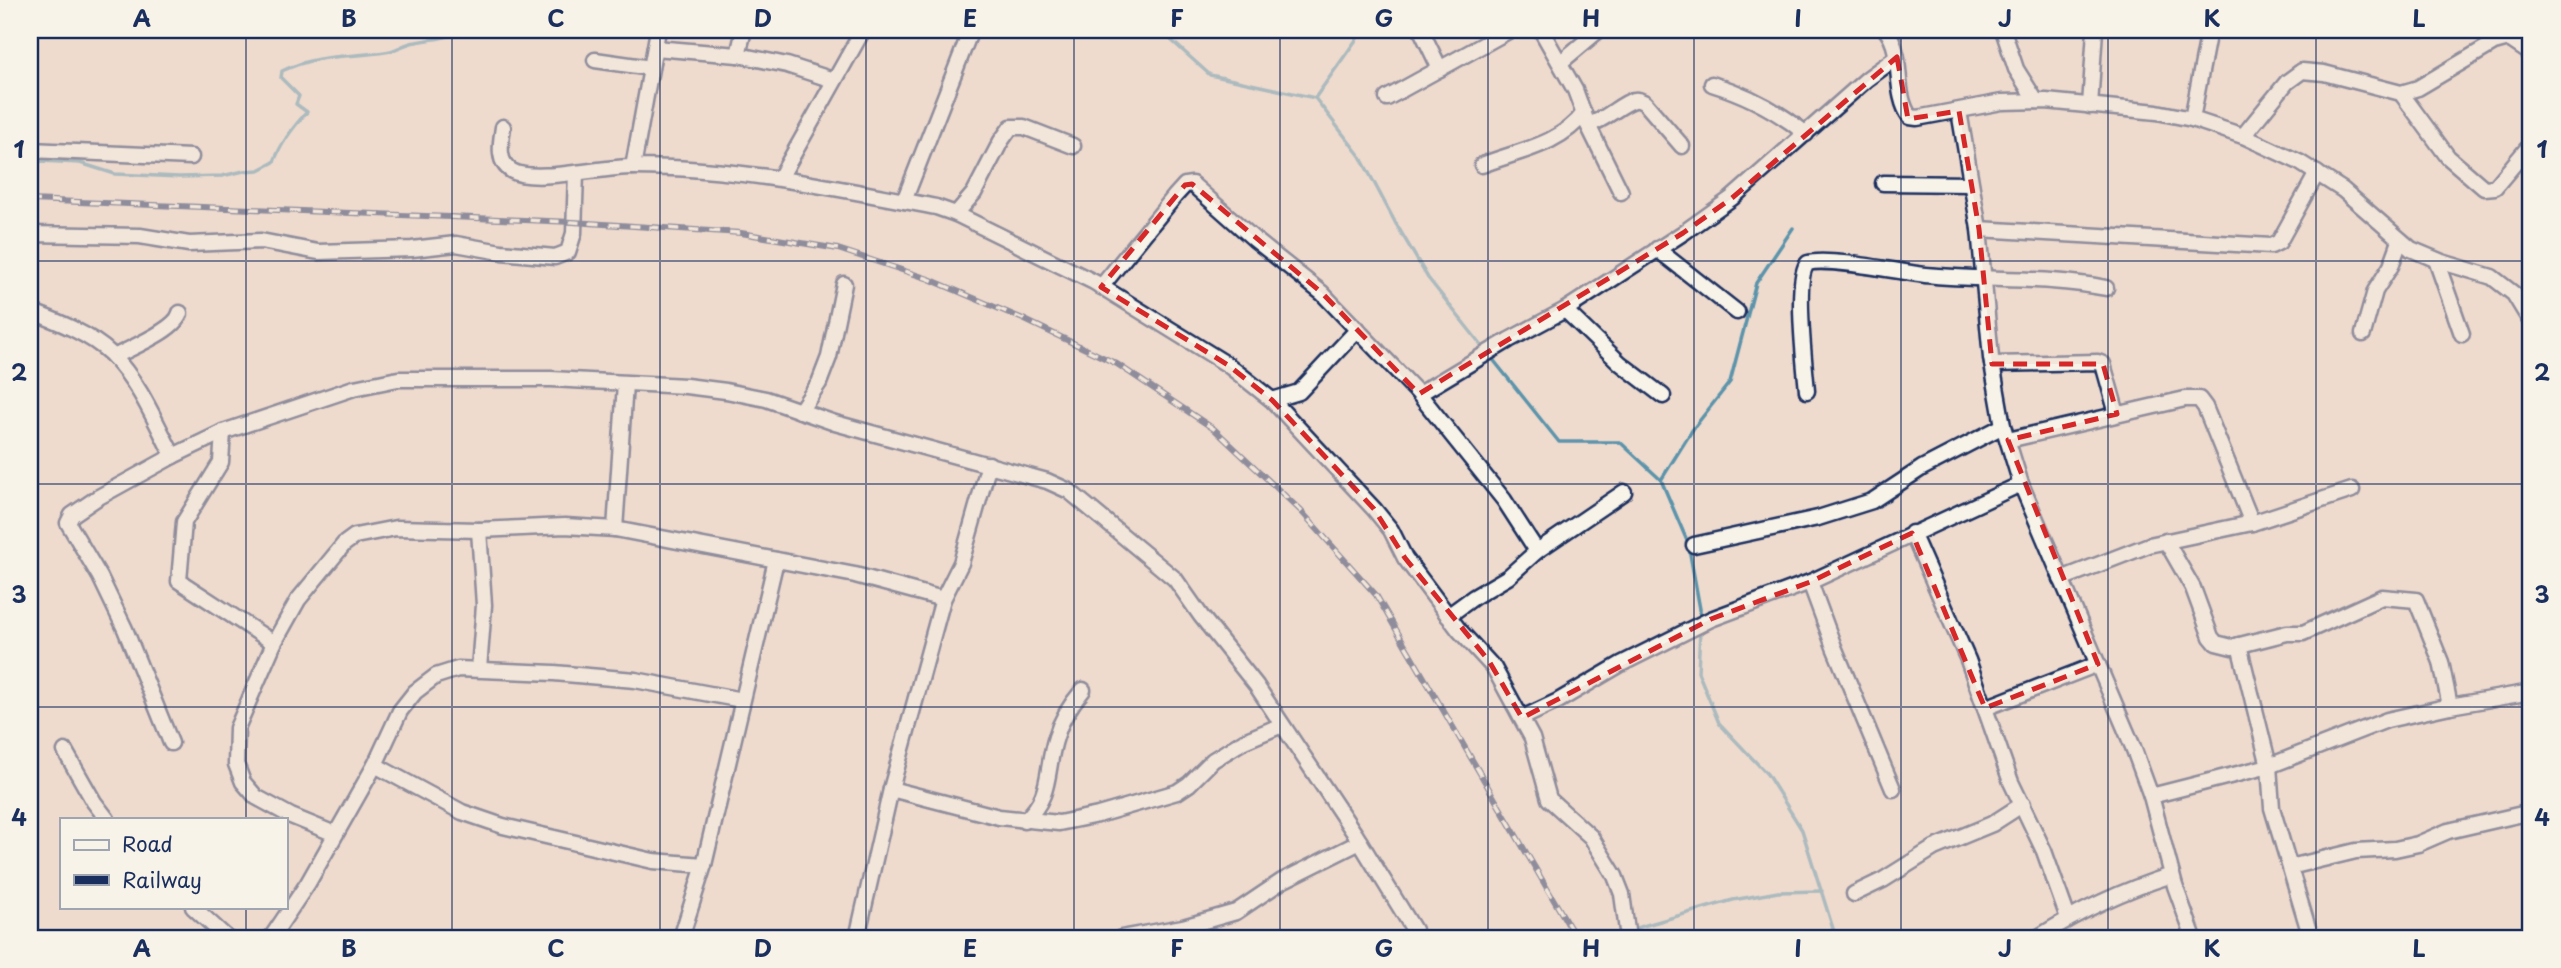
<svg xmlns="http://www.w3.org/2000/svg" width="2561" height="968" viewBox="0 0 2561 968" font-family="'Playpen Sans',sans-serif">
  <style>
    .lines { fill: none; stroke-linecap: round; stroke-linejoin: round }
    .stream { stroke: #5b93aa; stroke-width: 3.5 }
    .minor-casing { stroke: #1b2f5e; stroke-width: 19 }
    .minor { stroke: #f7f3e8; stroke-width: 14 }
    .rail-casing { stroke: #1b2f5e; stroke-width: 6 }
    .rail { stroke: #f7f3e8; stroke-width: 3.5; stroke-dasharray: 10; stroke-linecap: butt }
    .marked { fill: none; stroke: #d62828; stroke-width: 5; stroke-dasharray: 14 9; stroke-linejoin: round }
    .grid { fill: none; stroke: #1b2f5e; stroke-width: 2; stroke-opacity: 0.55 }
    .neatline { fill: none; stroke: #1b2f5e; stroke-width: 2.5 }
    .grid-label { font-size: 23px; text-anchor: middle; font-weight: bold; fill: #1b2f5e }
  </style>
  <rect width="100%" height="100%" fill="#eedbce"/>
  <filter id="ink" filterUnits="userSpaceOnUse"><feTurbulence type="fractalNoise" baseFrequency=".0143" numOctaves="2"/><feDisplacementMap in="SourceGraphic" scale="14" xChannelSelector="R" yChannelSelector="G"/><feConvolveMatrix kernelMatrix="1 2 1 2 8 2 1 2 1" color-interpolation-filters="sRGB"/></filter>
  <g filter="url(#ink)">
    <g class="lines">
      <g class="stream">
        <polyline points="1160,30 1210,75 1315,98 1360,156 1395,222 1428,278 1486,351"/>
        <polyline points="1315,98 1363,30"/>
        <path d="M30,174L40,161L80,163L115,174L179,177L222,176L244,171L259,170L274,162C281,143 293,127 307,112L296,104L299,96L281,78L282,71C320,53 346,58 385,52C396,51 405,43 416,42C433,39 449,38 464,30"/>
        <polyline points="1491,357 1559,442 1620,442 1661,480 1688,543 1700,609 1700,621"/>
        <polyline points="1661,480 1693,429 1730,382 1756,283 1793,228"/>
        <polyline points="1700,629 1698,672 1719,723 1767,774 1802,830 1836,938"/>
        <polyline points="1629,930 1733,900 1778,892 1822,891"/>
        <polyline points="1604,938 1622,933"/>
      </g>
      <g class="minor-casing">
        <g id="minor">
          <polyline points="1421,30 1440,69"/>
          <polyline points="1541,30 1575,90 1588,125 1621,192"/>
          <path d="M1886,30C1905,54 1892,92 1910,117L1917,118L2002,102L2046,101L2157,112L2192,119L2243,136L2299,162L2343,190L2411,249L2442,262L2492,277L2514,294L2531,322"/>
          <polyline points="2003,30 2016,69 2036,101"/>
          <polyline points="655,48 738,55 787,65 833,80"/>
          <polyline points="738,55 744,30"/>
          <polyline points="595,60 651,68"/>
          <polyline points="1561,62 1599,30"/>
          <path d="M1712,84C1748,95 1777,110 1806,134"/>
          <polyline points="2401,93 2448,157 2484,188 2495,187 2531,144"/>
          <polyline points="1387,98 1510,30"/>
          <polyline points="2090,106 2095,30"/>
          <polyline points="1959,111 1979,229 1991,358 2003,426 2021,484 2133,747 2151,796 2175,886 2194,938"/>
          <polyline points="2192,119 2209,30"/>
          <path d="M1588,125C1606,120 1620,104 1634,100C1639,99 1641,101 1645,103L1682,146"/>
          <path d="M503,127C501,142 496,162 512,171C534,184 605,166 634,167C736,167 836,188 936,207L956,214L1094,282L1228,365L1272,400L1374,509L1391,530L1405,558L1459,630L1494,668L1532,738L1549,799L1591,837L1615,876L1622,894L1628,938"/>
          <polyline points="2243,136 2287,82 2302,71 2324,73 2401,93 2418,88 2494,43 2509,39 2531,54"/>
          <polyline points="30,150 191,157"/>
          <path d="M1482,165C1518,151 1560,145 1584,113"/>
          <polyline points="633,167 658,30"/>
          <polyline points="780,178 863,30"/>
          <polyline points="1883,183 1971,184"/>
          <polyline points="904,201 971,30"/>
          <polyline points="956,214 974,193 1001,141 1011,127 1024,127 1073,146"/>
          <polyline points="1979,229 2271,246 2279,242 2317,173"/>
          <polyline points="30,234 140,236 189,244 261,241 318,252 412,249 456,244 501,252 555,257 568,252 574,233 576,173"/>
          <polyline points="1657,249 1737,312"/>
          <polyline points="2436,260 2462,334"/>
          <polyline points="1101,287 1175,196 1185,185 1192,184 1254,239 1322,293 1419,394 1504,500 1537,551"/>
          <polyline points="1565,310 1620,363 1663,396"/>
          <path d="M30,311C57,321 90,334 111,354C139,382 155,421 173,456"/>
          <polyline points="2363,334 2375,291 2391,266 2400,241"/>
          <path d="M114,357C130,348 176,330 180,313"/>
          <polyline points="1992,364 2098,362 2103,364 2117,414"/>
          <path d="M1807,391C1805,368 1794,276 1808,263C1828,257 1900,272 1925,275C1985,281 2046,276 2106,288"/>
          <polyline points="1419,394 1509,340 1565,310 1683,233 1732,198 1867,79 1897,57"/>
          <polyline points="1272,400 1299,392 1358,329"/>
          <polyline points="800,411 819,383 829,357 844,284"/>
          <polyline points="223,432 221,462 184,522 179,581 274,643"/>
          <polyline points="2008,440 2185,399 2199,399 2205,407 2252,523"/>
          <polyline points="615,529 625,384"/>
          <polyline points="1912,533 1968,660 2011,782 2044,851 2068,918"/>
          <polyline points="2166,541 2193,588 2211,637 2216,643 2232,647 2287,633 2303,633 2382,597 2416,600 2441,662 2450,706"/>
          <polyline points="1694,545 1818,518 1872,501 1922,468 2003,426"/>
          <polyline points="2061,579 2149,545 2252,523 2352,490"/>
          <polyline points="1810,582 1834,647 1893,789"/>
          <polyline points="1448,616 1474,597 1508,577 1537,551 1624,492"/>
          <polyline points="2239,645 2269,766 2272,808 2311,938"/>
          <polyline points="479,669 484,605 479,530"/>
          <polyline points="1985,708 2098,664"/>
          <polyline points="1522,718 1558,701 1621,664 1711,619 1810,582 2021,484"/>
          <polyline points="171,743 125,629 100,577 68,523 72,515 97,498 173,456 223,432 354,388 398,379 551,379 686,386 726,391 766,399 835,423 1047,481 1069,491 1175,579 1201,616 1256,685 1355,834 1414,930"/>
          <polyline points="65,751 94,802 107,819"/>
          <polyline points="375,765 462,812 503,826 653,861 704,865"/>
          <polyline points="891,789 999,817 1059,823 1098,815 1177,792 1189,784 1213,760 1244,741 1282,725"/>
          <polyline points="2151,796 2269,766 2387,720 2450,706 2531,692"/>
          <path d="M1024,821C1053,796 1045,770 1056,737C1061,719 1071,704 1083,690"/>
          <polyline points="335,834 291,816 256,797 243,782 236,764 237,728 274,643 298,600 344,544 355,536 396,528 479,530 565,526 615,529 855,575 943,599"/>
          <polyline points="2290,867 2356,851 2395,849 2418,844 2448,831 2531,812"/>
          <polyline points="1854,894 1883,880 1934,848 1992,824 2023,804"/>
          <polyline points="193,907 227,938"/>
          <polyline points="271,938 308,883 375,765 400,711 415,692 436,676 458,669 554,673 635,680 742,700"/>
          <polyline points="681,938 704,865 776,560"/>
          <polyline points="857,938 891,789 943,599 961,563 989,464"/>
          <polyline points="1121,938 1183,927 1236,912 1282,881 1360,842"/>
          <path d="M2037,938C2079,911 2124,890 2172,875"/>
        </g>
      </g>
      <use href="#minor" class="minor"/>
      <g class="rail-casing">
        <polyline id="rail" points="30,200 573,222 741,233 838,249 929,279 1023,319 1117,364 1214,429 1301,511 1376,595 1576,938"/>
      </g>
      <use href="#rail" class="rail"/>
    </g>
  </g>
  <path d="M0 0H2561V968H0ZM1897,57L1908,119L1959,111L1979,229L1992,364H2103L2117,414L2008,440L2098,664L1985,708L1912,533L1810,582L1711,619L1522,718L1489,661L1405,558L1374,509L1272,400L1228,365L1101,287L1185,185L1192,184L1322,293L1419,394L1683,233L1732,198Z" fill="#eedbce" fill-opacity=".55" fill-rule="evenodd"/>
  <path class="marked" d="M1897,57L1908,119L1959,111L1979,229L1992,364H2103L2117,414L2008,440L2098,664L1985,708L1912,533L1810,582L1711,619L1522,718L1489,661L1405,558L1374,509L1272,400L1228,365L1101,287L1185,185L1192,184L1322,293L1419,394L1683,233L1732,198Z"/>
  <path class="grid" d="M246,30V819M452,30V938M660,30V938M866,30V938M1074,30V938M1280,30V938M1488,30V938M1694,30V938M1901,30V938M2108,30V938M2316,30V938M30,261H2531M30,484H2531M30,707H2531M246,907V938"/>
  <rect width="2561" height="968" fill="none" stroke="#f7f3e8" stroke-width="77"/>
  <rect x="60" y="818" width="228" height="91" fill="#f7f3e8" stroke="#9fa5b1" stroke-width="2"/>
  <rect x="74" y="840" width="35" height="10" fill="#f7f3e8" stroke="#9fa5b1" stroke-width="2"/>
  <text x="122" y="852" font-size="21" fill="#1b2f5e">Road</text>
  <rect x="74" y="875" width="35" height="10" fill="#1b2f5e" stroke="#9fa5b1" stroke-width="2"/>
  <text x="122" y="888" font-size="21" fill="#1b2f5e">Railway</text>
  <rect x="38" y="38" width="2484" height="892" class="neatline"/>
  <g class="grid-label">
    <text x="142" y="27">A</text>
    <text x="349" y="27">B</text>
    <text x="556" y="27">C</text>
    <text x="763" y="27">D</text>
    <text x="970" y="27">E</text>
    <text x="1177" y="27">F</text>
    <text x="1384" y="27">G</text>
    <text x="1591" y="27">H</text>
    <text x="1798" y="27">I</text>
    <text x="2005" y="27">J</text>
    <text x="2212" y="27">K</text>
    <text x="2419" y="27">L</text>
    <text x="19" y="158">1</text>
    <text x="2542" y="158">1</text>
    <text x="19" y="381">2</text>
    <text x="2542" y="381">2</text>
    <text x="19" y="603">3</text>
    <text x="2542" y="603">3</text>
    <text x="19" y="826">4</text>
    <text x="2542" y="826">4</text>
    <text x="142" y="957">A</text>
    <text x="349" y="957">B</text>
    <text x="556" y="957">C</text>
    <text x="763" y="957">D</text>
    <text x="970" y="957">E</text>
    <text x="1177" y="957">F</text>
    <text x="1384" y="957">G</text>
    <text x="1591" y="957">H</text>
    <text x="1798" y="957">I</text>
    <text x="2005" y="957">J</text>
    <text x="2212" y="957">K</text>
    <text x="2419" y="957">L</text>
  </g>
</svg>
